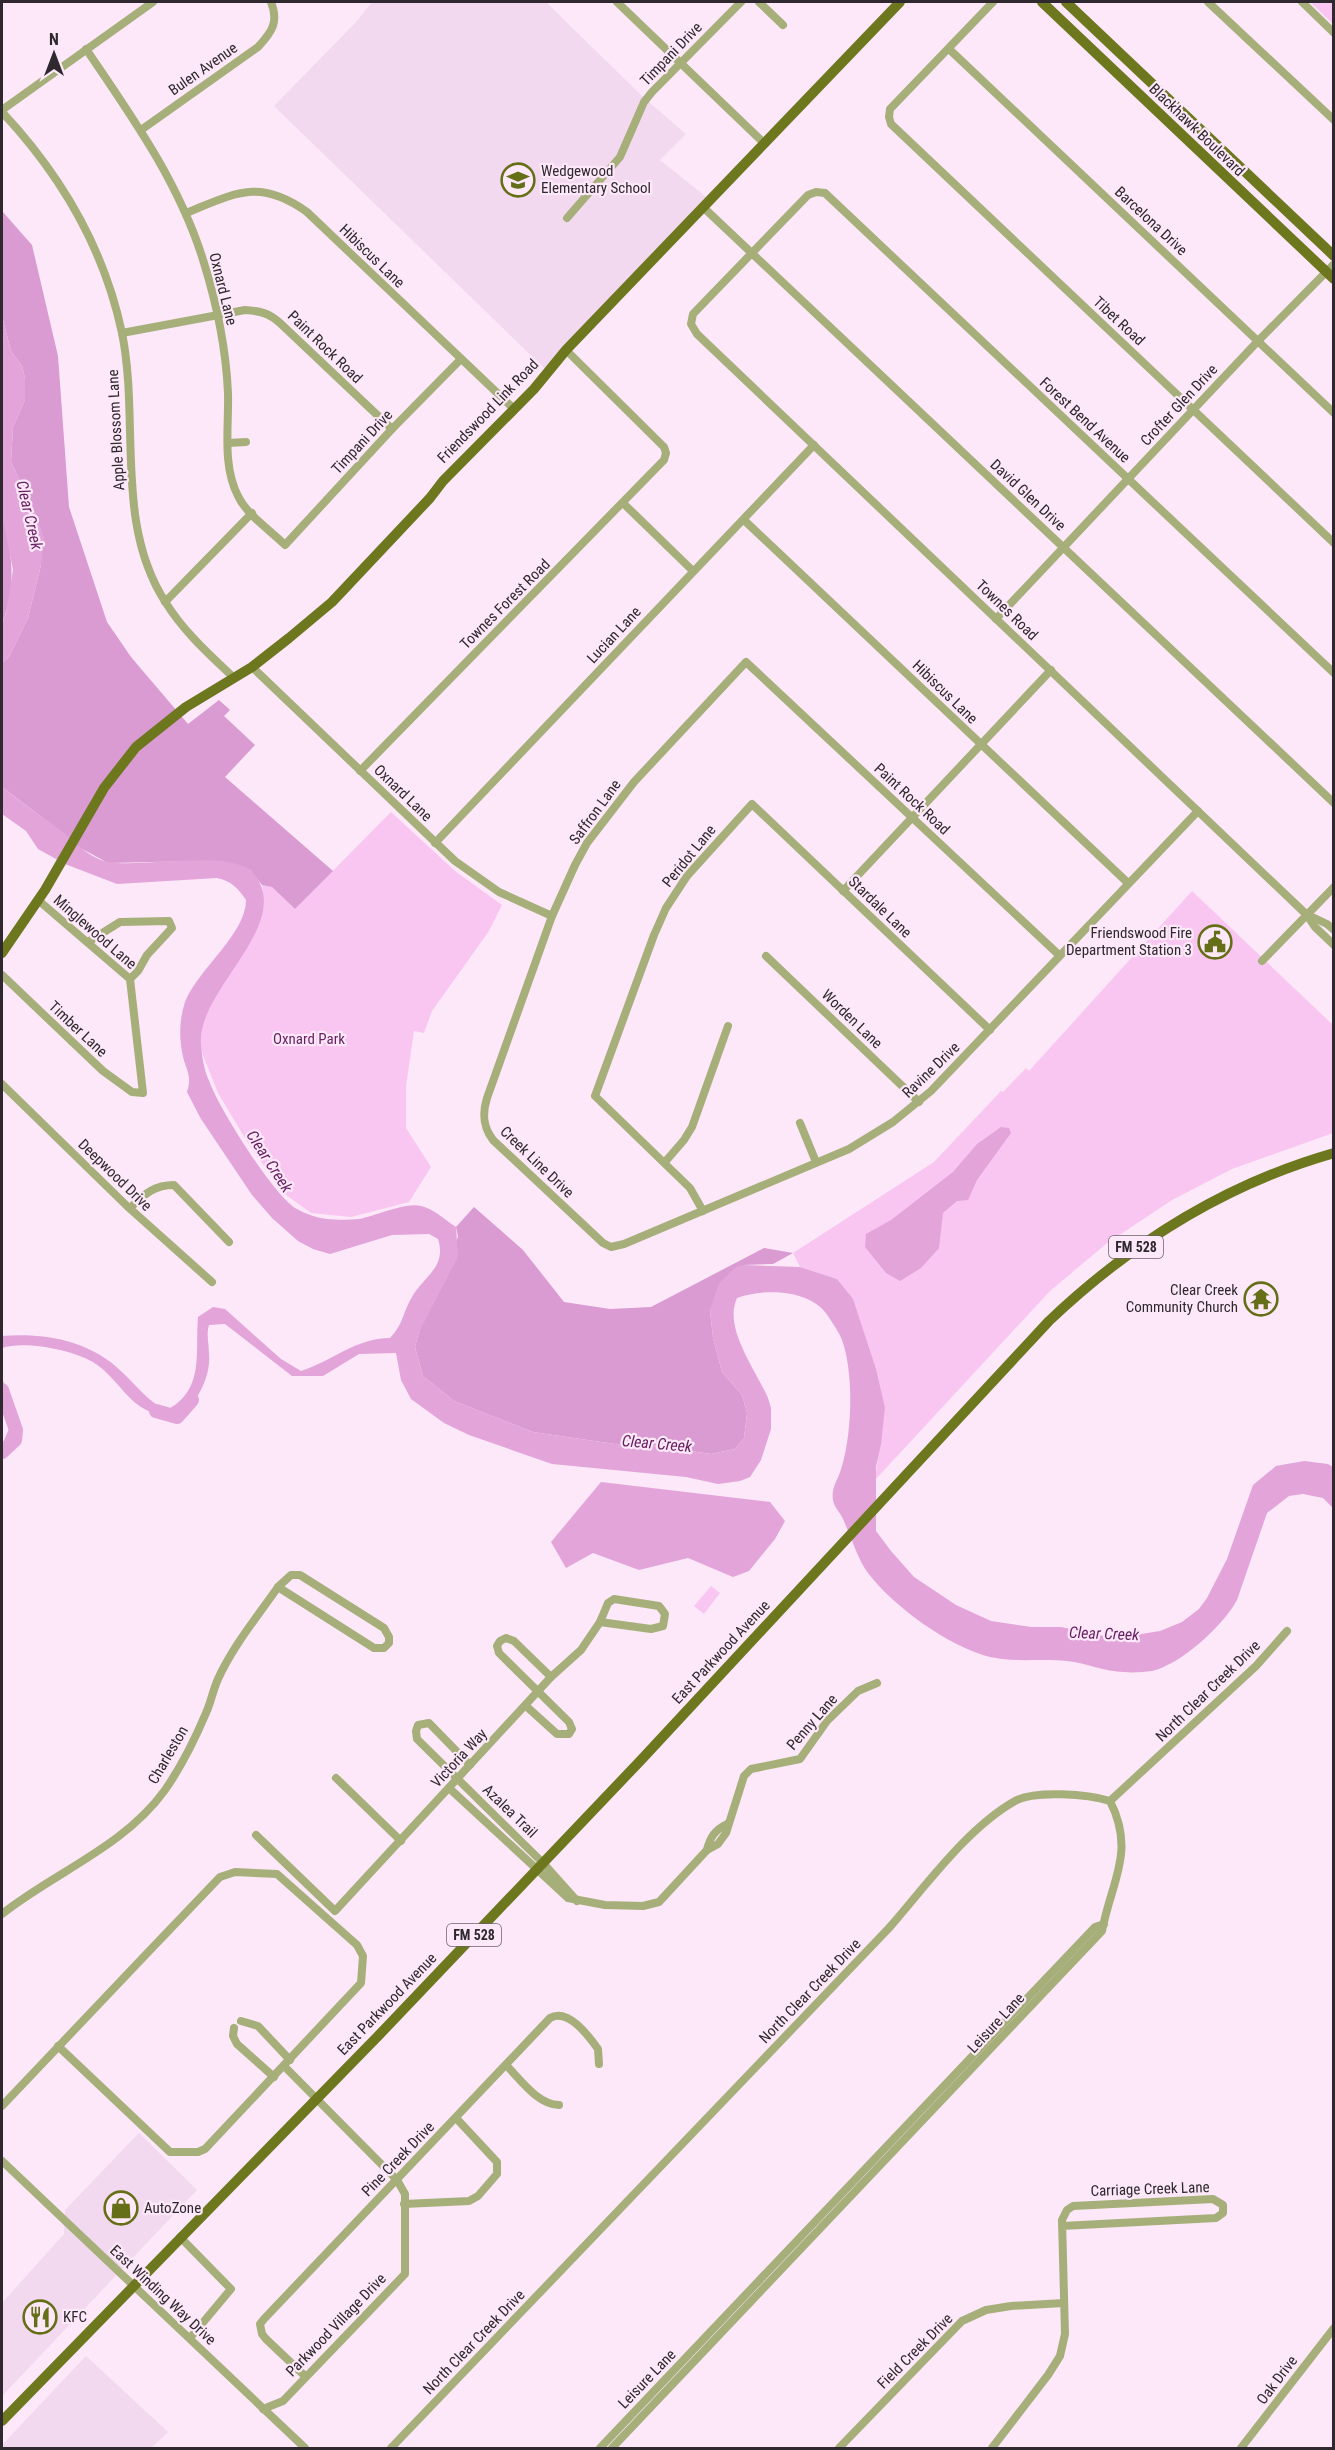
<svg xmlns="http://www.w3.org/2000/svg" width="1335" height="2450" viewBox="0 0 1335 2450" font-family="'Roboto Condensed',sans-serif">
  <style>
    .built { fill: #f3d9ef }
    .green { fill: #f9c6f1 }
    .forest { fill: #d99bd1 }
    .water { fill: #e3a4da }
    .lines { fill: none; stroke-linecap: round; stroke-linejoin: round }
    .river { stroke: #e3a4da; stroke-width: 14 }
    .minor { stroke: #a6af7a; stroke-width: 8 }
    .major { stroke: #6d771e; stroke-width: 10 }
    .labels { text-anchor: middle; stroke-width: 4.5; stroke-linejoin: round; paint-order: stroke }
    .shield { fill: #fce8f8; stroke: #6c626b; stroke-width: 1.5 }
    .shield-label { font-size: 14px; font-weight: bold; fill: #2f282e }
    .street-label { font-size: 15px; fill: #2f282e; stroke: #fce8f8 }
    .poi-label { font-size: 15px; fill: #2f282e; stroke: #fce8f8; text-anchor: start }
    .park-label { font-size: 15px; fill: #671f61; stroke: #fce8f8 }
    .water-label { font-size: 16px; font-style: italic; fill: #661d60; stroke: #fce8f8 }
  </style>
  <rect width="100%" height="100%" fill="#fce8f8"/>
  <g class="built">
    <polygon points="372,2 546,2 643,97 686,134 660,160 711,201 547,371 274,106 357,21"/>
    <polygon points="139,2133 197,2190 2,2396 2,2303 64,2234 65,2210"/>
    <polygon points="86,2356 168,2432 151,2448 2,2448 2,2445"/>
  </g>
  <g class="green">
    <polygon points="1310,2 1333,2 1333,24"/>
    <polygon points="391,812 455,871 502,905 489,931 432,1011 424,1033 414,1031 406,1086 406,1128 431,1167 409,1202 351,1217 311,1213 282,1192 246,1140 218,1093 197,1040 207,1006 264,906 262,885 272,887 295,909"/>
    <polygon points="1192,891 1333,1025 1333,1133 1232,1169 1172,1200 1106,1244 1050,1291 875,1480 885,1408 837,1279 800,1267 793,1253 934,1162 1001,1091 1003,1092 1026,1068 1029,1071"/>
    <polygon points="711,1586 720,1593 704,1614 694,1606"/>
  </g>
  <g class="forest">
    <polygon points="2,211 32,245 58,356 69,507 107,622 131,657 188,724 219,700 230,710 224,716 255,745 225,777 333,871 295,909 272,887 262,885 250,870 198,861 108,863 77,846 63,833 2,787 2,663 9,657 28,618 41,565 36,515 11,462 13,427 25,400 25,378 22,366 11,351 2,316"/>
    <path d="M2,514C12,554 17,584 2,624Z"/>
    <polygon points="474,1207 523,1250 564,1302 610,1309 651,1307 764,1248 793,1253 773,1264 743,1265 710,1310 713,1338 722,1372 742,1395 747,1413 744,1438 735,1449 711,1454 651,1445 615,1444 533,1432 454,1401 423,1376 415,1347 419,1332 458,1237 456,1227"/>
  </g>
  <g class="water">
    <polygon points="2,316 11,351 22,366 25,378 25,400 13,427 11,462 36,515 44,538 41,565 28,618 9,657 2,663 2,624 6,613 13,570 2,514"/>
    <path d="M2,787C21,802 41,816 60,830C74,841 90,859 109,862C141,868 230,849 252,872C298,922 196,990 201,1044C202,1058 204,1070 210,1083C219,1108 275,1198 297,1209C305,1214 318,1218 327,1219C337,1220 350,1220 359,1219C376,1216 405,1202 421,1206C434,1209 445,1220 456,1227L458,1257L419,1332L415,1347L423,1376L454,1401L533,1432L615,1444L651,1445L711,1454L735,1449L744,1438L747,1413L742,1395L722,1372L713,1338L710,1310L719,1283L736,1267L743,1265L800,1267L837,1279L853,1299L876,1369L885,1408L881,1444L876,1467V1531L891,1551L914,1577L956,1605L991,1621L1031,1627H1061L1104,1636H1129L1160,1631L1182,1622L1199,1609L1207,1598L1227,1559L1253,1485L1276,1466L1304,1461L1328,1464L1333,1467V1508L1323,1498L1303,1494L1289,1496L1267,1513L1237,1600C1224,1625 1180,1665 1152,1671C1143,1672 1133,1673 1124,1672C1105,1672 1086,1663 1067,1661C1040,1658 1017,1663 990,1657C949,1647 893,1606 868,1573C857,1558 851,1536 843,1519C841,1514 836,1509 834,1504C829,1489 839,1479 842,1466C852,1432 854,1373 842,1340C839,1332 833,1324 828,1316C811,1289 764,1288 737,1298C723,1328 756,1370 768,1398L771,1408V1429L761,1460L750,1477L740,1481L718,1484L686,1477L552,1464L469,1435L444,1423L411,1399L401,1380L396,1353L359,1354L323,1376H292L225,1324L209,1325C206,1335 209,1343 209,1354C211,1375 199,1396 187,1412L162,1418C151,1412 138,1407 130,1398C118,1386 108,1371 93,1362C73,1350 24,1340 2,1348V1336C45,1333 89,1340 122,1372C137,1386 148,1402 167,1410C205,1390 195,1353 198,1317L213,1307L225,1309L281,1359L301,1371C332,1361 356,1338 390,1338C404,1323 402,1314 412,1297C424,1276 447,1267 438,1239L429,1234L392,1235L330,1254L313,1249L298,1241L272,1218L252,1195L201,1119L187,1092C192,1076 187,1072 183,1057C179,1038 179,1020 185,1002C198,969 246,934 246,900C238,888 231,881 217,878L117,884L65,864L38,849L26,831L2,814Z"/>
    <polygon points="1001,1127 1009,1128 1011,1133 977,1180 968,1200 957,1201 943,1213 939,1248 921,1268 900,1281 886,1273 865,1247 866,1234 891,1220 953,1172 977,1144"/>
    <polygon points="2,1376 16,1434 11,1446 2,1454 2,1445 9,1429 2,1408"/>
    <polygon points="601,1482 770,1502 785,1521 775,1539 749,1571 733,1577 688,1558 639,1570 593,1553 566,1568 551,1542"/>
  </g>
  <g class="lines">
    <g class="river">
      <polyline points="2,1390 16,1430 15,1440 2,1452"/>
      <polyline points="156,1411 177,1417 192,1400"/>
    </g>
    <g class="minor">
      <polyline points="617,2 765,144"/>
      <polyline points="759,2 783,25"/>
      <polyline points="993,2 890,109 889,117 891,124 1334,543"/>
      <polyline points="1208,2 1334,120"/>
      <polyline points="1302,2 1334,33"/>
      <path d="M86,49C133,118 180,184 204,263C217,305 226,349 228,393C229,426 222,465 238,496C247,515 270,530 285,545L392,429L460,360"/>
      <polyline points="949,49 1334,413"/>
      <polyline points="2,110 153,2"/>
      <path d="M2,112C61,175 104,248 122,333C140,422 114,524 166,603C184,632 209,654 233,677"/>
      <path d="M141,130L258,47C272,32 279,22 271,2"/>
      <polyline points="704,208 1334,803"/>
      <path d="M186,213C236,193 259,178 307,212L513,408"/>
      <polyline points="567,218 620,157 644,102 652,92 741,2"/>
      <path d="M122,333L245,310C260,311 269,313 280,323L392,429"/>
      <polyline points="228,443 246,442"/>
      <polyline points="623,503 693,571"/>
      <polyline points="744,520 1128,883"/>
      <polyline points="165,602 252,513"/>
      <polyline points="996,619 1258,341 1334,264"/>
      <polyline points="252,667 455,861 499,892 552,916"/>
      <polyline points="1334,673 825,193 816,192 808,195 693,314 691,324 697,334 1307,915 1315,927 1334,945"/>
      <polyline points="360,771 664,460 666,453 664,447 566,350"/>
      <polyline points="435,843 814,445"/>
      <polyline points="843,891 1051,670"/>
      <polyline points="1308,915 1327,924 1334,930"/>
      <polyline points="88,942 120,922 169,921 172,928 147,955 138,971 130,979"/>
      <path d="M1059,955L746,662L634,782L587,843L575,865L552,916L487,1098C482,1114 483,1127 493,1140L603,1243L611,1247L624,1244L849,1149L893,1122L931,1091L1198,811"/>
      <polyline points="766,956 919,1102"/>
      <polyline points="1262,961 1334,887"/>
      <polyline points="2,975 103,1071 132,1092 143,1093 130,979 38,900"/>
      <polyline points="2,1084 127,1206 212,1282"/>
      <polyline points="800,1123 816,1162"/>
      <polyline points="665,1162 684,1140 692,1127 728,1026"/>
      <path d="M130,1208C144,1195 153,1185 174,1185L229,1242"/>
      <polyline points="703,1211 690,1188 595,1096 654,935 666,908 687,876 752,804 990,1030"/>
      <polygon points="291,1575 300,1575 384,1628 389,1637 389,1643 384,1648 374,1648 278,1587"/>
      <polygon points="614,1599 659,1606 665,1614 663,1626 651,1629 600,1622 608,1603"/>
      <polyline points="526,1706 557,1734 569,1734 572,1729 569,1722 499,1653 497,1646 500,1641 506,1638 514,1641 551,1677"/>
      <polyline points="470,1765 429,1723 418,1725 416,1731 417,1739 543,1863 577,1901"/>
      <polyline points="336,1778 401,1841"/>
      <polyline points="449,1788 568,1898 605,1905 643,1906 659,1902 707,1850 718,1844 726,1833 744,1776 751,1769 800,1759 827,1721 858,1691 877,1683"/>
      <polyline points="256,1835 335,1911 551,1677 581,1650 600,1622"/>
      <path d="M707,1850C710,1837 715,1830 727,1824"/>
      <path d="M2,1914C55,1872 124,1847 165,1790C181,1767 195,1739 206,1713C211,1702 213,1690 218,1679C233,1646 257,1617 278,1587"/>
      <polyline points="241,2021 258,2026 290,2060"/>
      <polyline points="234,2028 233,2036 237,2044 274,2077"/>
      <path d="M506,2065C521,2080 537,2104 559,2105"/>
      <path d="M2,2106C74,2030 147,1953 220,1877L235,1872L277,1874L357,1945L363,1956L361,1983L205,2149L198,2152H170L58,2046"/>
      <polyline points="2,2161 305,2448"/>
      <polyline points="404,2204 469,2201 478,2196 497,2174 497,2162 456,2118"/>
      <polyline points="180,2237 231,2289 190,2338"/>
      <path d="M305,2376L266,2339L262,2334L260,2324L264,2319L550,2018C568,2008 588,2035 598,2049L599,2064"/>
      <polyline points="263,2409 283,2401 405,2274 405,2194 397,2180 284,2066"/>
      <path d="M391,2448L889,1928C925,1887 967,1828 1015,1801C1035,1790 1088,1794 1110,1801L1256,1666L1287,1631"/>
      <polyline points="600,2448 1095,1927 1104,1924"/>
      <path d="M612,2448L1102,1931C1111,1882 1136,1852 1110,1801"/>
      <polyline points="839,2448 962,2321 986,2310 1011,2306 1064,2303"/>
      <polyline points="992,2448 1048,2375 1060,2356 1065,2334 1062,2220 1067,2210 1073,2206 1213,2199 1223,2205 1223,2213 1216,2218 1062,2226"/>
      <polyline points="1241,2448 1334,2328"/>
    </g>
    <g class="major">
      <polyline points="1042,2 1334,279"/>
      <polyline points="1066,2 1334,256"/>
      <polyline points="2,953 45,890 104,788 136,747 186,707 252,667 289,638 332,602 430,498 443,481 534,389 566,350 900,2"/>
      <path d="M2,2421L380,2034L642,1759L1049,1321C1131,1243 1225,1184 1334,1153"/>
    </g>
  </g>
  <defs>
    <g id="school-ring" transform="scale(1.725)"><circle r="9.5" fill="#fce8f8" stroke="#656f17" stroke-width="1.5"/><path d="M0-5L7-2L0 1L-7-2ZM-4 1L0 2.5L4 1V4Q0 6-4 4Z" fill="#656f17"/></g>
    <g id="civic-ring" transform="scale(1.725)"><circle r="9.5" fill="#fce8f8" stroke="#656f17" stroke-width="1.5"/><path d="M-.6-6.5H3V-4.5H.6V-3L4-1V1h2V6H-6V1h2V-1L-.6-3ZM-1.2 2.5V6h2.4V2.5Z" fill="#656f17"/></g>
    <g id="temple-ring" transform="scale(1.725)"><circle r="9.5" fill="#fce8f8" stroke="#656f17" stroke-width="1.5"/><path d="M0-6L5-2H3V0L6.5 2.5H4V6H1.5V3h-3V6H-4V2.5H-6.5L-3 0V-2H-5Z" fill="#656f17"/></g>
    <g id="shop-ring" transform="scale(1.725)"><circle r="9.5" fill="#fce8f8" stroke="#656f17" stroke-width="1.5"/><path d="M-5-2.5h2.3a2.7 3.5 0 0 1 5.4 0H5L5.5 6h-11ZM-1.5-2.5h3a1.5 2.3 0 0 0-3 0Z" fill="#656f17"/></g>
    <g id="restaurant-ring" transform="scale(1.725)"><circle r="9.5" fill="#fce8f8" stroke="#656f17" stroke-width="1.5"/><path d="M-5-6h1v4h1v-4h1v4h1v-4h1v5L-1.5 .5V6h-2V.5L-5-1ZM5-6V6H3V1.5H1.5Q1.5-4 5-6Z" fill="#656f17"/></g>
  </defs>
  <g fill-rule="evenodd">
    <use href="#school-ring" x="518" y="180"/>
    <use href="#civic-ring" x="1215" y="942"/>
    <use href="#temple-ring" x="1261" y="1299"/>
    <use href="#shop-ring" x="121" y="2208"/>
    <use href="#restaurant-ring" x="40" y="2317"/>
  </g>
  <g class="labels">
    <g class="shield">
      <rect x="1109" y="1236" width="54" height="22" rx="4.5"/>
      <rect x="447" y="1924" width="54" height="22" rx="4.5"/>
    </g>
    <g class="shield-label">
      <text x="1136" y="1252">FM 528</text>
      <text x="474" y="1940">FM 528</text>
    </g>
    <g class="street-label">
      <text transform="translate(671 54) rotate(-46)" y="5">Timpani Drive</text>
      <text transform="translate(203 69) rotate(-35)" y="5">Bulen Avenue</text>
      <text transform="translate(1197 130) rotate(44)" y="5">Blackhawk Boulevard</text>
      <text transform="translate(1151 221) rotate(43)" y="5">Barcelona Drive</text>
      <text transform="translate(372 256) rotate(44)" y="5">Hibiscus Lane</text>
      <text transform="translate(223 289) rotate(76)" y="5">Oxnard Lane</text>
      <text transform="translate(1119 321) rotate(43)" y="5">Tibet Road</text>
      <text transform="translate(325 347) rotate(44)" y="5">Paint Rock Road</text>
      <text transform="translate(1179 405) rotate(-47)" y="5">Crofter Glen Drive</text>
      <text transform="translate(488 411) rotate(-46)" y="5">Friendswood Link Road</text>
      <text transform="translate(1085 420) rotate(43)" y="5">Forest Bend Avenue</text>
      <text transform="translate(116 430) rotate(-93)" y="5">Apple Blossom Lane</text>
      <text transform="translate(362 442) rotate(-47)" y="5">Timpani Drive</text>
      <text transform="translate(1028 495) rotate(43)" y="5">David Glen Drive</text>
      <text transform="translate(505 604) rotate(-45)" y="5">Townes Forest Road</text>
      <text transform="translate(1007 610) rotate(44)" y="5">Townes Road</text>
      <text transform="translate(614 635) rotate(-47)" y="5">Lucian Lane</text>
      <text transform="translate(945 692) rotate(44)" y="5">Hibiscus Lane</text>
      <text transform="translate(403 793) rotate(44)" y="5">Oxnard Lane</text>
      <text transform="translate(912 799) rotate(43)" y="5">Paint Rock Road</text>
      <text transform="translate(595 812) rotate(-54)" y="5">Saffron Lane</text>
      <text transform="translate(689 856) rotate(-51)" y="5">Peridot Lane</text>
      <text transform="translate(880 907) rotate(44)" y="5">Stardale Lane</text>
      <text transform="translate(95 932) rotate(41)" y="5">Minglewood Lane</text>
      <text transform="translate(852 1019) rotate(44)" y="5">Worden Lane</text>
      <text transform="translate(78 1029) rotate(43)" y="5">Timber Lane</text>
      <text transform="translate(931 1070) rotate(-44)" y="5">Ravine Drive</text>
      <text transform="translate(537 1162) rotate(44)" y="5">Creek Line Drive</text>
      <text transform="translate(115 1175) rotate(44)" y="5">Deepwood Drive</text>
      <text transform="translate(721 1652) rotate(-47)" y="5">East Parkwood Avenue</text>
      <text transform="translate(1208 1691) rotate(-44)" y="5">North Clear Creek Drive</text>
      <text transform="translate(812 1722) rotate(-49)" y="5">Penny Lane</text>
      <text transform="translate(168 1755) rotate(-60)" y="5">Charleston</text>
      <text transform="translate(459 1758) rotate(-47)" y="5">Victoria Way</text>
      <text transform="translate(510 1811) rotate(44)" y="5">Azalea Trail</text>
      <text transform="translate(810 1991) rotate(-46)" y="5">North Clear Creek Drive</text>
      <text transform="translate(387 2004) rotate(-46)" y="5">East Parkwood Avenue</text>
      <text transform="translate(996 2023) rotate(-47)" y="5">Leisure Lane</text>
      <text transform="translate(398 2159) rotate(-46)" y="5">Pine Creek Drive</text>
      <text transform="translate(1150 2189) rotate(-2)" y="5">Carriage Creek Lane</text>
      <text transform="translate(163 2295) rotate(43)" y="5">East Winding Way Drive</text>
      <text transform="translate(336 2325) rotate(-46)" y="5">Parkwood Village Drive</text>
      <text transform="translate(474 2342) rotate(-46)" y="5">North Clear Creek Drive</text>
      <text transform="translate(915 2351) rotate(-45)" y="5">Field Creek Drive</text>
      <text transform="translate(647 2379) rotate(-46)" y="5">Leisure Lane</text>
      <text transform="translate(1277 2380) rotate(-53)" y="5">Oak Drive</text>
    </g>
    <g class="poi-label">
      <text x="541" y="176">Wedgewood<tspan x="541" dy="17">Elementary School</tspan></text>
      <text x="1192" y="938" text-anchor="end">Friendswood Fire<tspan x="1192" dy="17">Department Station 3</tspan></text>
      <text x="1238" y="1295" text-anchor="end">Clear Creek<tspan x="1238" dy="17">Community Church</tspan></text>
      <text x="144" y="2213">AutoZone</text>
      <text x="63" y="2322">KFC</text>
    </g>
    <g class="park-label">
      <text x="309" y="1044">Oxnard Park</text>
    </g>
    <g class="water-label">
      <text transform="translate(30 515) rotate(77)" y="6">Clear Creek</text>
      <text transform="translate(270 1161) rotate(57)" y="6">Clear Creek</text>
      <text transform="translate(657 1443) rotate(5)" y="6">Clear Creek</text>
      <text transform="translate(1104 1633) rotate(2)" y="6">Clear Creek</text>
    </g>
  </g>
  <rect width="1335" height="2450" fill="none" stroke="#2f282e" stroke-width="6"/>
  <g transform="translate(54 54)" stroke="#fce8f8" stroke-width="4.5" paint-order="stroke">
  <path d="M0-4.5L10 22L0 15L-10 22Z" fill="#2f282e"/>
  <text y="-9" font-size="16" font-weight="bold" text-anchor="middle" fill="#2f282e">N</text>
  </g>
</svg>
